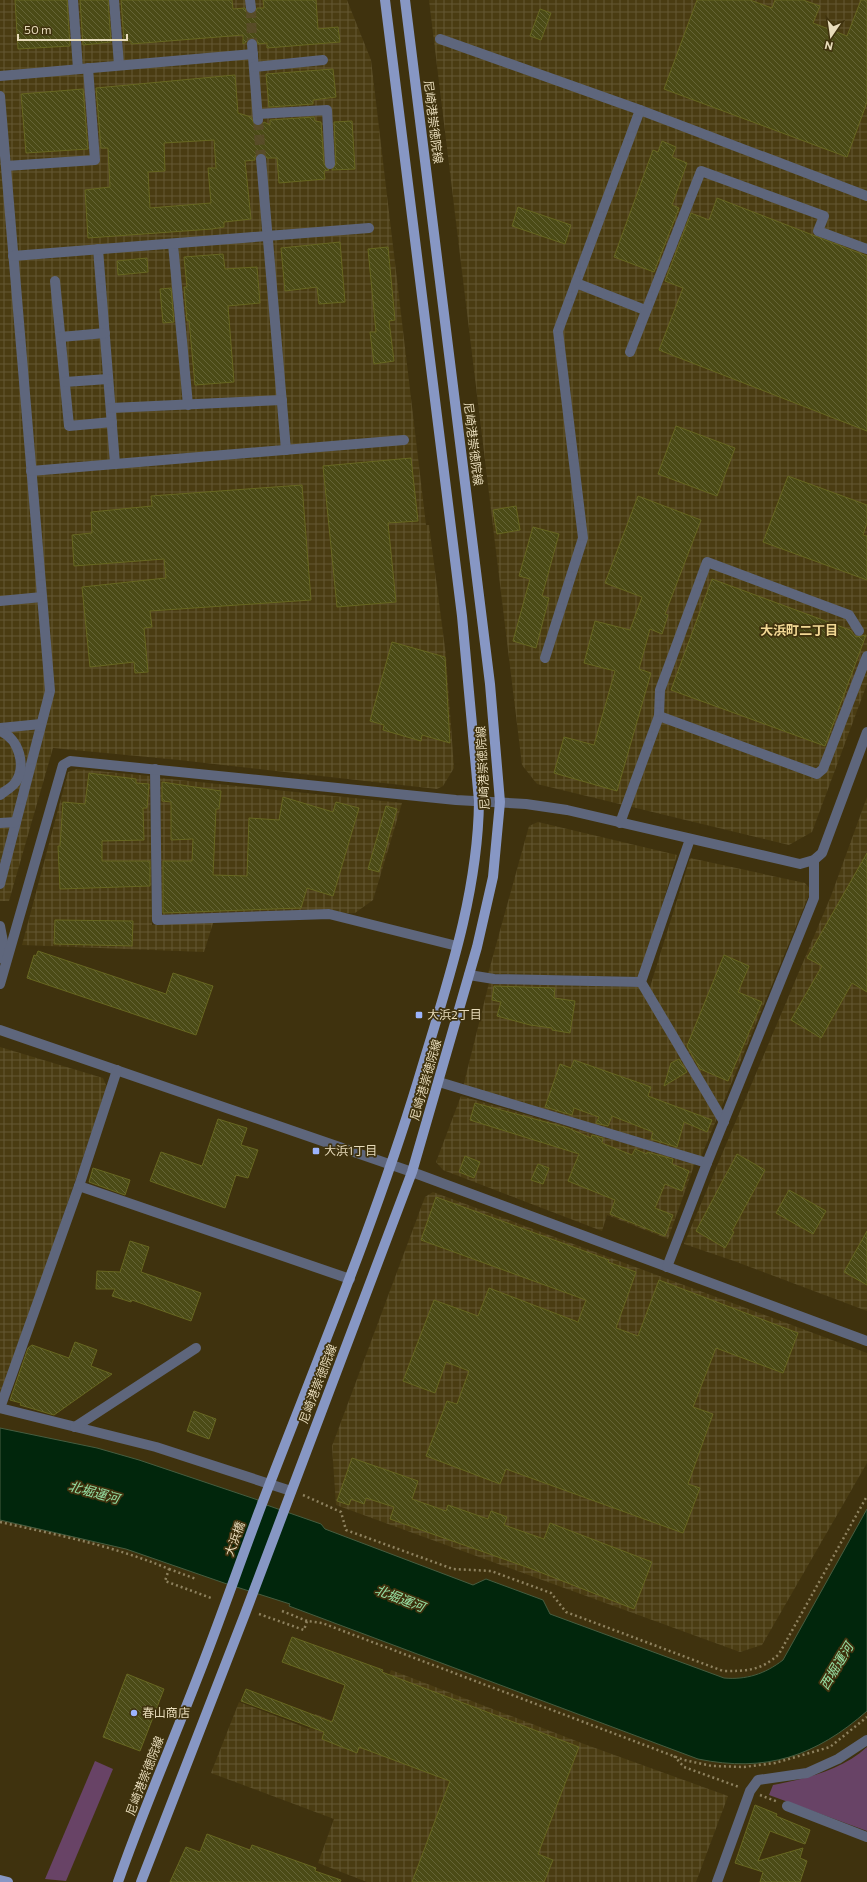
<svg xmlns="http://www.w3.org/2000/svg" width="867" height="1882" viewBox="0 0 867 1882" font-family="Commissioner,'Noto Sans JP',sans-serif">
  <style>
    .industrial { fill: url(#industrial-grid) }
    .park { fill: #684366 }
    .water { fill: #01260c; stroke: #465d40 }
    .building { fill: url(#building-back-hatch); stroke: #676721; fill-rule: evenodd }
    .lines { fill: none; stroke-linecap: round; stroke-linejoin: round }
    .minor-tunnel { stroke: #584c28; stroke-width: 10; stroke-dasharray: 10 5; stroke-linecap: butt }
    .path { stroke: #8e825f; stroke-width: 2.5; stroke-dasharray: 2 3; stroke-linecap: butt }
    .minor { stroke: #5e667c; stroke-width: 10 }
    .major { stroke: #8797c4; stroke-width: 10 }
    .poi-dot { fill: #9cb4fd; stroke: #3f320e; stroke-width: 1.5 }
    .labels { text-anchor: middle; stroke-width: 3.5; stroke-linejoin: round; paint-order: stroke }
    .street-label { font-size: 12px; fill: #e8dcbb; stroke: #3f320e }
    .poi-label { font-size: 12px; fill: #e8dcbb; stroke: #3f320e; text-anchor: start }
    .neighbourhood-label { font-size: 13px; font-weight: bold; fill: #f2d894; stroke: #3f320e }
    .water-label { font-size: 13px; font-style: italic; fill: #96e0a4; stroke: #3f320e }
  </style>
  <defs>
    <pattern id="industrial-grid" width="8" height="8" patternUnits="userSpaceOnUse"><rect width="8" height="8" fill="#4a3c12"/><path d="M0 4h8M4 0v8" fill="none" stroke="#645833"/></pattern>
    <pattern id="building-back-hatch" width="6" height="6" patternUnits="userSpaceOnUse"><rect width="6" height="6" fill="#4b4b16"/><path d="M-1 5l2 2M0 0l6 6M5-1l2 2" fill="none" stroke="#656436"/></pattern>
  </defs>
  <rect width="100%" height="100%" fill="#3f320e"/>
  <g class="industrial">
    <polygon points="0,0 347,0 371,60 426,525 429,525 446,656 454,768 443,786 437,789 179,760 53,748 9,901 0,901"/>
    <polygon points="429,0 867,0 867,684 812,832 789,845 537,784 522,765"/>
    <polygon points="77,769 150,776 152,925 214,920 204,952 22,945 68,772"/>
    <polygon points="160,778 402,803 373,900 355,913 161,916"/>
    <polygon points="867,797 867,1311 734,1261 684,1244 831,896"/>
    <polygon points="538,822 677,855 641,977 488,974 529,826"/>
    <polygon points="690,858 805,883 811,890 701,1157 463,1087 489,983 650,987"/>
    <polygon points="0,1047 103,1078 107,1087 4,1390 0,1393"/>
    <polygon points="461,1096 695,1163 668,1239 607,1215 602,1231 443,1170 436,1162"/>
    <polygon points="433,1192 867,1353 867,1463 762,1645 740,1652 336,1505 332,1446 425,1197"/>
    <polygon points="391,1670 584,1744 728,1796 696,1882 367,1882 318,1863 334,1819 211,1773 239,1702 309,1729 315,1714 366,1734"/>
  </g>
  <g class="park">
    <path d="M867,1747V1831L769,1795L773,1785C805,1779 842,1770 867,1747Z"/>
    <polygon points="95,1761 113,1769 66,1881 45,1879"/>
  </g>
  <path class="water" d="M0,1428L97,1448L139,1460L258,1500V1502L321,1524L325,1529L473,1585L486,1579L543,1600L550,1614L724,1678C746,1680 765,1674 783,1660L867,1509V1711C816,1756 766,1773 698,1759L289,1606L290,1604L227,1584L126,1549L0,1520Z"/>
  <g class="building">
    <polygon points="15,0 67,0 70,46 18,49"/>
    <polygon points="80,0 108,0 111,42 83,45"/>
    <polygon points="121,0 232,0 233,9 245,8 246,12 251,14 255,13 257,8 264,8 263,0 316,0 318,29 338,27 340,42 267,48 267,43 258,44 257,40 252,38 243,44 243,35 131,44 131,41 124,41"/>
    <polygon points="697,0 750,0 772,8 775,0 803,0 820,6 813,23 847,36 861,0 867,0 867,102 847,157 664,89"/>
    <polygon points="540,9 551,13 541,40 530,36"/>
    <polygon points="333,69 336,97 313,100 313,104 269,107 266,74"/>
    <path d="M235,75L238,113L251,117L255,126H261L264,122L270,125V120L314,117L315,121L321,122L324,164L329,170L324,171L325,179L279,183L277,158H267L264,153H260L255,156V160L245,161L251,219L224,222V227L212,229L88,238L85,190L110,187L108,148H101L96,88ZM214,140L216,168H208L211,203L150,208L148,172L165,171L164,143Z"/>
    <polygon points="83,89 88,149 26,153 21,94"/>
    <polygon points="352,121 355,169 332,170 336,164 334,122"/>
    <polygon points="662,141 676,147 672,157 687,163 672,205 679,208 654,272 614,257 653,150 658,152"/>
    <polygon points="717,198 867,256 867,431 659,350 683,288 665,281 691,213 709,220"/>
    <polygon points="518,207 571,225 565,244 512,226"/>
    <polygon points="340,242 345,302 319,304 317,287 285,291 281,248"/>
    <polygon points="388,247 395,320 389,321 394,361 374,364 370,332 376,332 368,249"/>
    <polygon points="223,254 225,269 257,267 260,303 228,306 234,382 195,385 189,320 187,321 184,287 187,287 184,257"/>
    <polygon points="147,258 148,272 118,275 117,261"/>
    <polygon points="171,288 174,322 163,323 160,289"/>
    <polygon points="676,426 735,448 717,496 658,474"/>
    <polygon points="411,458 418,521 388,523 396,602 337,607 323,466"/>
    <polygon points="788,476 867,505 867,523 863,535 867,536 867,580 763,542"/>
    <polygon points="302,485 311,600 150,611 152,627 144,628 148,672 135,673 134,662 90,667 82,587 166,578 164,559 74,566 72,535 92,533 91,512 152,506 151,496"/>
    <polygon points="638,496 701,520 665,614 668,615 662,634 650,629 639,669 651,673 617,791 554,773 564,737 594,745 615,671 584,663 595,621 630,630 642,597 605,583"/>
    <polygon points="516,506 520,530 497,534 493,510"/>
    <polygon points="533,527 559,534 542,596 549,598 536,648 513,641 530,579 519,576"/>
    <polygon points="712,579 850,630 856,637 866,635 825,746 671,690"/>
    <polygon points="392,642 445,657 450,743 422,735 421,741 383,730 384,725 370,721"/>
    <polygon points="89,773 136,779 136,783 149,784 147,808 143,808 144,840 102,841 102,861 150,861 150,886 60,889 58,846 60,846 63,802 85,804"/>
    <polygon points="162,782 221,791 219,809 216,809 213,875 247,876 249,818 279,820 283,797 333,812 336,802 359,808 333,896 307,888 301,908 163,913 163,861 192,861 193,839 171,840 171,802 162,801"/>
    <polygon points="386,806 397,809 379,872 368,869"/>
    <polygon points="867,853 867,992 852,983 821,1038 791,1020 822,966 807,958"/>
    <polygon points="55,920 133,921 132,946 54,944"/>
    <polygon points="38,951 166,994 173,973 213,986 196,1035 27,978 34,955 36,956"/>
    <polygon points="724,955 749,966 738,992 762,1002 728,1081 700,1069 687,1046"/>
    <polygon points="494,986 555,988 554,998 575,1001 570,1033 552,1030 552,1028 530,1025 497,1016 501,1002 492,1000"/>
    <polygon points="679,1059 687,1072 664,1086 671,1063"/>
    <polygon points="574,1060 651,1087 648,1096 712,1120 707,1132 684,1122 677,1147 651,1139 653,1132 612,1116 608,1126 596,1123 599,1117 574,1108 572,1115 545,1107 560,1064 571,1068"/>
    <polygon points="475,1103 568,1128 591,1138 592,1135 603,1138 602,1143 632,1155 635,1149 647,1154 647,1152 673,1159 672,1164 689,1171 682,1191 665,1184 655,1208 673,1215 665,1236 610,1214 615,1200 568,1181 579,1154 470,1120"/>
    <polygon points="218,1119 247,1128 241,1145 258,1150 248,1178 236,1175 225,1208 150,1181 161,1152 202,1166"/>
    <polygon points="737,1154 765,1170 732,1231 734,1232 725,1248 696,1231"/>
    <polygon points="465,1156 480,1162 474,1178 459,1172"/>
    <polygon points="538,1164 549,1168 543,1184 531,1180"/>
    <polygon points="93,1168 130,1180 125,1195 89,1182"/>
    <polygon points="789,1190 826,1211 813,1234 776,1213"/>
    <polygon points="436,1197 609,1260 608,1262 636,1272 616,1328 638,1336 659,1280 798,1333 783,1373 716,1348 693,1407 713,1414 688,1484 700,1488 683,1533 506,1469 500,1484 426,1456 447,1401 457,1404 469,1371 446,1362 435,1393 403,1381 434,1300 478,1316 489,1288 578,1322 586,1300 421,1240"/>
    <polygon points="867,1231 867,1285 844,1272"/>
    <polygon points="130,1241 149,1247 141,1272 201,1293 191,1321 132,1300 131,1302 112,1296 115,1289 96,1289 97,1271 120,1272"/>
    <polygon points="75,1342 97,1350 91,1366 112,1374 54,1415 20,1405 21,1403 10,1400 28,1348 32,1345 69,1358"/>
    <polygon points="194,1411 216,1419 209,1439 187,1431"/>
    <polygon points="352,1458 418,1481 412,1499 446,1511 448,1505 488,1519 491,1511 507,1517 504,1525 544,1539 550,1523 652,1562 634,1609 532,1569 390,1519 394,1507 366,1498 364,1504 351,1499 349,1505 337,1501"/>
    <polygon points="292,1637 383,1670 382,1672 579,1747 538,1854 553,1860 544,1882 412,1882 450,1781 359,1747 357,1753 322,1739 324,1732 241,1701 246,1689 332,1722 345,1685 282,1662"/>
    <polygon points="127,1674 164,1689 140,1751 103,1737"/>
    <polygon points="755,1805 777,1814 776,1816 810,1830 805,1844 770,1831 758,1861 803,1848 800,1858 807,1861 800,1882 760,1882 763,1872 735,1863"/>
    <polygon points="207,1834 250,1850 252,1845 316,1868 315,1871 341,1880 340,1882 170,1882 186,1847 200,1852"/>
  </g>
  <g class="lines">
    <g class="minor-tunnel">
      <polyline points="251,8 252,44"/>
      <polyline points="258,120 261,159"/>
    </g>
    <g class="path">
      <path d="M303,1495L341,1512L346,1530L453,1569L491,1571L551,1593L566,1612L723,1671C746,1671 761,1671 779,1654L867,1496"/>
      <path d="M0,1522C58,1535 114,1546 169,1569L165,1581L211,1598"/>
      <polyline points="169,1569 196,1579"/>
      <polyline points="282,1611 307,1621"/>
      <polyline points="259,1614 304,1630 307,1621 322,1623 684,1760 712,1766 744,1767 775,1763 830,1747 867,1717"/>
      <polyline points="674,1756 684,1767 739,1787"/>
      <polyline points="760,1795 778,1802"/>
    </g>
    <g class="minor">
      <polyline points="73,0 78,69"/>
      <polyline points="114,0 119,65"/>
      <polyline points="250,0 251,8"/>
      <polyline points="440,39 640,110 867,196"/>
      <polyline points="252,44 258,120"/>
      <polyline points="254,67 323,60"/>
      <polyline points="0,76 253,54"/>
      <polyline points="0,96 50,691 0,884"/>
      <polyline points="258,114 327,110 330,164"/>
      <polyline points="261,159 286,450"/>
      <polyline points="6,166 95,160 88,68"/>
      <polyline points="173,244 188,405"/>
      <polyline points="98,249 115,464"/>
      <polyline points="13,256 369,228"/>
      <polyline points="55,281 69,426 112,422"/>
      <polyline points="576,283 645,310"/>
      <polyline points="61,337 105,333"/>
      <polyline points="630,352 701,171 824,216 818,231 867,249"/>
      <polyline points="65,382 108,379"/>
      <polyline points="111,408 282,400"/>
      <polyline points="31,471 404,440"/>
      <polyline points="0,601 42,597"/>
      <polyline points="545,658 583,538 558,331 640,110"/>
      <polyline points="659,716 817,774 823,769 867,656"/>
      <polyline points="0,728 41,724"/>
      <path d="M0,731C19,738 27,767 15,783C11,788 5,791 0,795"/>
      <polyline points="155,769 157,920 329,914 457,946"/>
      <polyline points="0,823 16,822"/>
      <polyline points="620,823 659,716 660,690 707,562 849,615 859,631"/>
      <polyline points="690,839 641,982 724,1122"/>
      <polyline points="0,926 4,947 3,959"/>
      <polyline points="469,975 494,979 641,982"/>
      <polyline points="0,984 63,765 70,761 456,800 526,804 567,810 800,864 814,860 822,853 867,732"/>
      <polyline points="0,1030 412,1172 867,1341"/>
      <polyline points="117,1070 79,1186 0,1408 156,1447 291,1491"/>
      <polyline points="439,1082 707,1163"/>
      <polyline points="79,1186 350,1279"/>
      <polyline points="667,1267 707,1163 814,898 814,860"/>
      <polyline points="75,1427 196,1348"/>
      <polyline points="787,1806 867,1837"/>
      <polyline points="717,1882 750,1791 758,1780 807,1773 838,1759 867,1740"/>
    </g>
    <g class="major">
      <polyline points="0,1880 8,1882"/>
      <path d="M118,1882C142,1813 171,1746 197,1679C221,1618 242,1556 265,1496C318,1358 375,1222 418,1081C445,990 478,897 479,801L462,616L385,0"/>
      <polyline points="141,1882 245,1614 412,1172 477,947 493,877 500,802 490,684 405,0"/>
    </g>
  </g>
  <g class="poi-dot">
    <rect x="415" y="1011" width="8" height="8" rx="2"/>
    <rect x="312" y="1147" width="8" height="8" rx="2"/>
    <circle cx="134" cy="1713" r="4"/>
  </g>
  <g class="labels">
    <g class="street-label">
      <text transform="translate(433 122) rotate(83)" y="4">尼崎港崇徳院線</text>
      <text transform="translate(473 444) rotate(83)" y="4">尼崎港崇徳院線</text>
      <text transform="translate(483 768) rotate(-93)" y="4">尼崎港崇徳院線</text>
      <text transform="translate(426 1080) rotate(-74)" y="4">尼崎港崇徳院線</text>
      <text transform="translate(318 1384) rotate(-69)" y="4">尼崎港崇徳院線</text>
      <text transform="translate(235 1539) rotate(-70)" y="4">大浜橋</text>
      <text transform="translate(145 1776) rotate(-69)" y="4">尼崎港崇徳院線</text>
    </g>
    <g class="poi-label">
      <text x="427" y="1019">大浜2丁目</text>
      <text x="324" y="1155">大浜1丁目</text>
      <text x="142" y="1717">春山商店</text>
    </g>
    <g class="neighbourhood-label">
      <text x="799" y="635">大浜町二丁目</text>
    </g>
    <g class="water-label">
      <text transform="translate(94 1492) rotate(15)" y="5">北堀運河</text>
      <text transform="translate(400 1598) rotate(21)" y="5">北堀運河</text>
      <text transform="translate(836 1666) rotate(-59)" y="5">西堀運河</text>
    </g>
  </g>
  <g transform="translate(831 36) rotate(193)" stroke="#3f320e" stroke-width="3" paint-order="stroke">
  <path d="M0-3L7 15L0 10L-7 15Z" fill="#e8dcbb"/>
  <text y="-6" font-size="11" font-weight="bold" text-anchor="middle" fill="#e8dcbb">N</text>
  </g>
  <path d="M18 34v6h109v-6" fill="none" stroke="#e8dcbb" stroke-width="2"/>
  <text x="24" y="34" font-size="12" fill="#e8dcbb" stroke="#3f320e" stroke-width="3" paint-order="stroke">50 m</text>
</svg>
